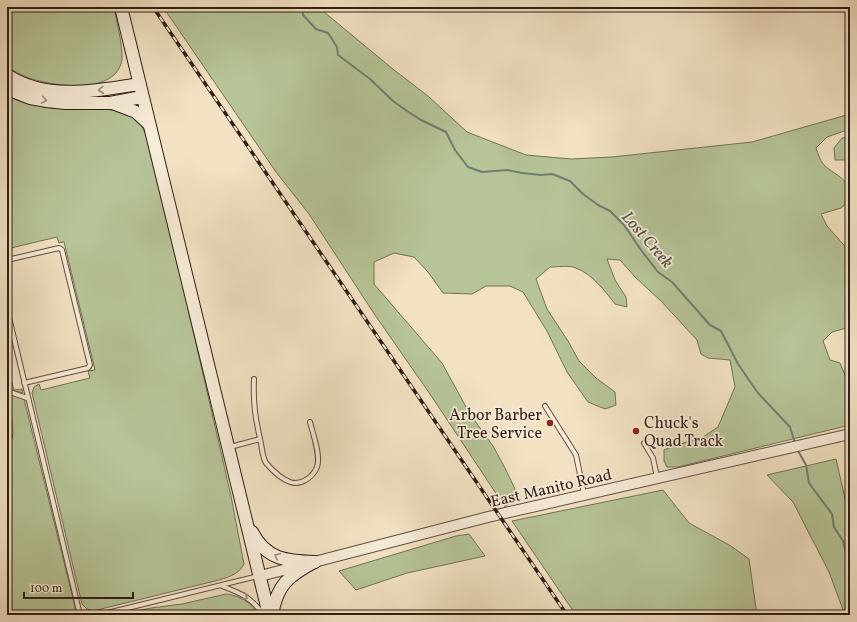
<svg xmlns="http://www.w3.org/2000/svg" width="857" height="622" viewBox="0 0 857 622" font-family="Vollkorn,serif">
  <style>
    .green { fill: #b6c497; stroke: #727157 }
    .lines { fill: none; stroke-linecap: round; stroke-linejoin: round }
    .stream { stroke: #707e75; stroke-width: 2 }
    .service-casing { stroke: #604f42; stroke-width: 6 }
    .tertiary-casing { stroke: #604f42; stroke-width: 12 }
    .secondary-casing { stroke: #2f1e17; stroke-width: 14 }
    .service { stroke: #f7ecd8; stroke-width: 4 }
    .tertiary { stroke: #f7ecd8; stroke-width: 10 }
    .secondary { stroke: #f7ecd8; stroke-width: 12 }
    .rail-casing { stroke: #2f1e17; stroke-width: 3.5 }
    .rail { stroke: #f7ecd8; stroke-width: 2; stroke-dasharray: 6; stroke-linecap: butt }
    .oneway { stroke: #9d8f81 }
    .poi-dot { fill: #8f2418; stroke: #f7ecd8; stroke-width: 1.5 }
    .labels { text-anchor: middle; stroke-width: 3.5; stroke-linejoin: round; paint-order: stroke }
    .poi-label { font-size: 16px; fill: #2f1e17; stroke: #f7ecd8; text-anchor: end }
    .street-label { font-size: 16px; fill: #2f1e17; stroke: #f7ecd8 }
    .water-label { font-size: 17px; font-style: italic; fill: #4f4e46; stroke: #f7ecd8 }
  </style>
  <rect width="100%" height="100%" fill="#f2e2c3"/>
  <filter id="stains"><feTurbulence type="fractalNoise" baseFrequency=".005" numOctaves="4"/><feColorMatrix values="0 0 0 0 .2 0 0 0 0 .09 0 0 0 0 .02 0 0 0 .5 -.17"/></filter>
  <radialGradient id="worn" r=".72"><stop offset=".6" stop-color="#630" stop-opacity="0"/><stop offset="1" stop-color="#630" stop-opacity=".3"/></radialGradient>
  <g class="green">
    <path d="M7,7H114C116,20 125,53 121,64C111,95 52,86 29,78C21,75 14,71 7,67Z"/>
    <path d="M163,7H318L394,70L428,96L467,132L526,155L571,159L612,157L752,142L850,114V129L827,137L816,148C818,153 820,161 824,165C838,178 850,177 850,200L841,208L821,214L827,226L850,252V327L832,332L823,341L830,360L840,363L849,385L850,425L678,467H667L664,461V450L679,444L700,439L718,427L735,387L730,360L708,358L701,354L697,340L661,301L636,278L620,260L607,259L615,280L626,297L627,307L615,304C605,291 592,274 576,268C569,265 558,267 550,267L536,279L547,309L568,341L579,361L596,378L615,392L616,405L605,409L588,402L567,372L547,331L523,292L510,286H486L472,294L443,293L428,272L414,257L394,253L374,262V284L442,363L470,414L493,446L506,470L515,489L514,500L505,507L432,397L375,315L309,214L276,172Z"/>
    <path d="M7,96C21,102 36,106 51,108C73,110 118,104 135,118C146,127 151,152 155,165L231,496L244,564C239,575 226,578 215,581L93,611L87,609L82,604L32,393L34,387L39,384L41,390L90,378L88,371L95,370L64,242L59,243L57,237L7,249Z"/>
    <polygon points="850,137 850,160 835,160 834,148 842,138"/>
    <polygon points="7,364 14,390 22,389 23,393 7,389"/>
    <path d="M10,394L24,399L75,607V611L73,615H7V454C17,435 12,417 7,396Z"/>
    <polygon points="836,459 850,520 850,615 845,615 829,572 793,502 767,475"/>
    <polygon points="663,490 689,523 731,546 749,559 757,615 576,615 512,521"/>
    <polygon points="469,534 485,556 407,573 356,590 339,571 456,536"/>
    <path d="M226,594C241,596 251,602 258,615H117L151,608L182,604Z"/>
  </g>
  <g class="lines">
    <g class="stream">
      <polyline points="298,7 303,11 303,15 316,29 328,33 337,47 338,55 370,79 393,101 407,111 421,120 446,132 455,150 468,167 482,172 507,170 522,173 541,175 552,174 570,181 583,194 598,205 610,211 624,225 641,250 658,272 672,282 710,325 721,331 738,364 758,393 790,427 795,443"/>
      <polyline points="797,449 806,465 809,483 832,514 834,527 843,541 850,568"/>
    </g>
    <g class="service-casing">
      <g id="service">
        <polyline points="7,260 59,248 62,250 90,365 88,368 24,383"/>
        <polyline points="7,309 80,615"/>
        <path d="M254,379C253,402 255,416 260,439"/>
        <polyline points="7,391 27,398"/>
        <polyline points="545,406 576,455 584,494"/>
        <polyline points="7,419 10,436 7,444"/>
        <polyline points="644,443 653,458 657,477"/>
        <path d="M230,447L260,439C262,446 262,457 266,463C272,470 282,479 290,482C301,486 313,477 317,467C321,456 313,434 310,422"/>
        <path d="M222,586C243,594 250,597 264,615"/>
        <polyline points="99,615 258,576"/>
      </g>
    </g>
    <g class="tertiary-casing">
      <polyline id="tertiary" points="260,576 488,517 850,434"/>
    </g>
    <g class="secondary-casing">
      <g id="secondary">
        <polyline points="121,7 269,615"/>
        <path d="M7,75C46,101 96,91 139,84"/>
        <polyline points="7,89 30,98 47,101 65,103 110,103 142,97"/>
        <polyline points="112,103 136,112 149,124"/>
        <path d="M252,532C266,560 287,561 315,562"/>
        <path d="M272,615C277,585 288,576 314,562"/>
      </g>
    </g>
    <use href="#service" class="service"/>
    <use href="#tertiary" class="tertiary"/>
    <use href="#secondary" class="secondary"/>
    <g class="rail-casing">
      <polyline id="rail" points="153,7 567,615"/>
    </g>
    <use href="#rail" class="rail"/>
  </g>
  <defs><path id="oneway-chevron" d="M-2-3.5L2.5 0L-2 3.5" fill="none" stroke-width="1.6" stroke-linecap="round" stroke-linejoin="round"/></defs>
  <g class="oneway">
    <use href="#oneway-chevron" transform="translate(101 90) rotate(174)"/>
    <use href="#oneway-chevron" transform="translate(44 100) rotate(10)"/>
    <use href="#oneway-chevron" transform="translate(277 556) rotate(-155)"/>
    <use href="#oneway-chevron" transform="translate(245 597) rotate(33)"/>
  </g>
  <g class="poi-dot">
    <circle cx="550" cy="423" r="4"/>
    <circle cx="636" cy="431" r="4"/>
  </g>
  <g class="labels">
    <g class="poi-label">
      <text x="542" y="420">Arbor Barber<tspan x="542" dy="18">Tree Service</tspan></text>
      <text x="644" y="428" text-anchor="start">Chuck's<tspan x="644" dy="18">Quad Track</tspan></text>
    </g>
    <g class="street-label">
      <text transform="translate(551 487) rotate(-13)" y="6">East Manito Road</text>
    </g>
    <g class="water-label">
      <text transform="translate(648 239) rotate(49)" y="6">Lost Creek</text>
    </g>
  </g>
  <rect width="857" height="622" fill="none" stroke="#f2e2c3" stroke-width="24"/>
  <rect x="8" y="8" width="841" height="606" fill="none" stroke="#2f1e17" stroke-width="2"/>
  <rect x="12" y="12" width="833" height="598" fill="none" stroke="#2f1e17"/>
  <path d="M24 592v6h109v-6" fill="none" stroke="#2f1e17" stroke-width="2"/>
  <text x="30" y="592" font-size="12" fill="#2f1e17" stroke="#f7ecd8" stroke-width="3" paint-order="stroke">100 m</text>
  <rect width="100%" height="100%" filter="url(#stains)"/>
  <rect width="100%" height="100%" fill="url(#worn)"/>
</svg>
